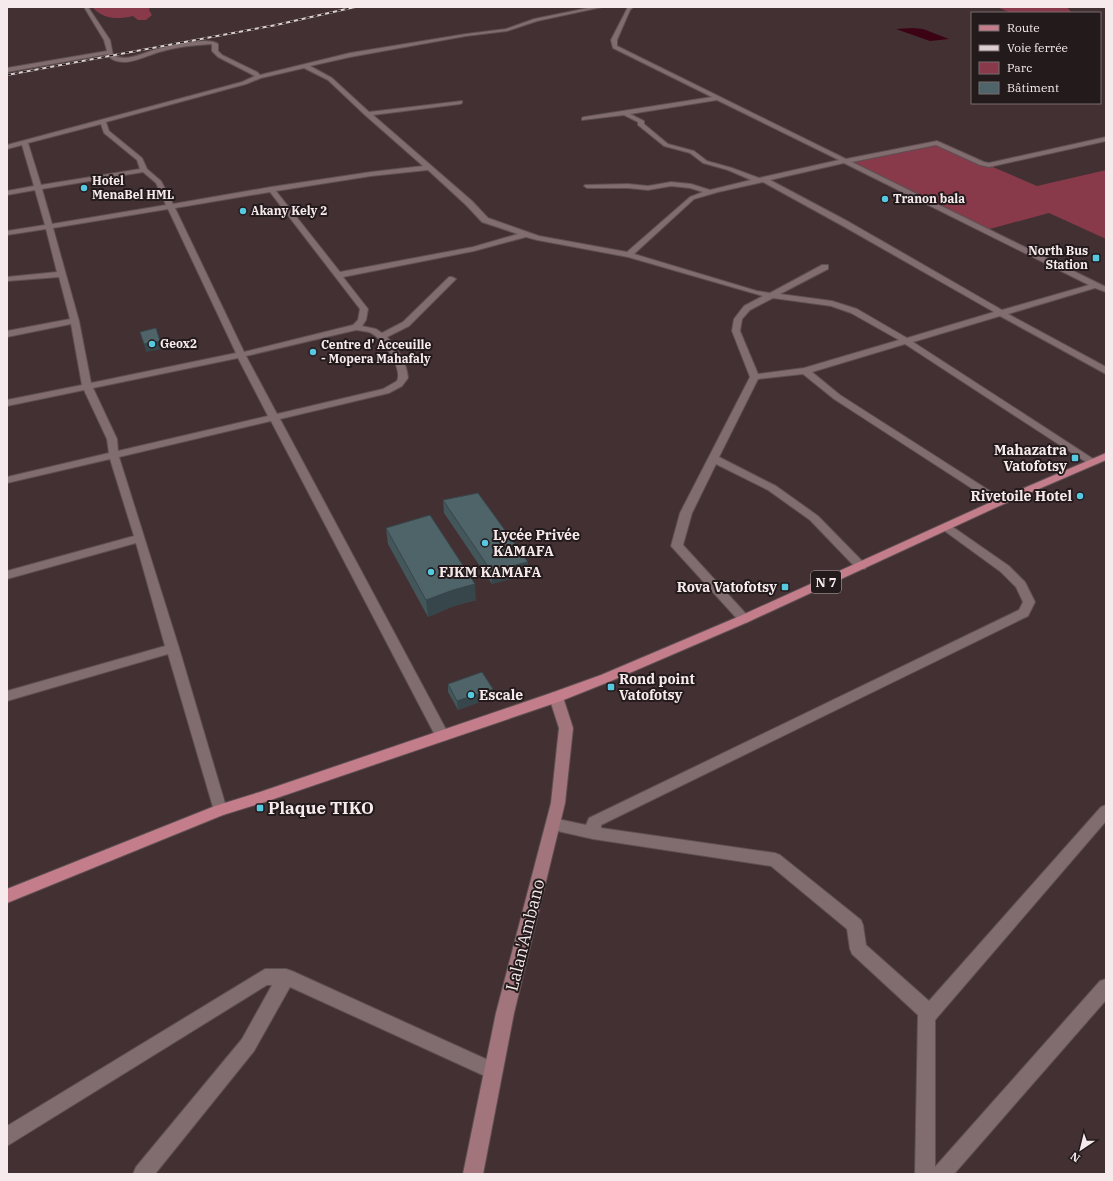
<svg xmlns="http://www.w3.org/2000/svg" width="1113" height="1181" viewBox="0 0 1113 1181" font-family="'IBM Plex Serif',serif">
  <style>
    .green { fill: #883a4b }
    .water { fill: #3c0315 }
    .lines { fill: none; stroke-linecap: round; stroke-linejoin: round }
    .street-casing { stroke: #5e4f51; stroke-width: 2 }
    .secondary-casing { stroke: #5e4f51; stroke-width: 2 }
    .primary-casing { stroke: #5e4f51; stroke-width: 2 }
    .street { fill: #816c6f; fill-rule: evenodd }
    .secondary { fill: #a2757c; fill-rule: evenodd }
    .primary { fill: #c47d8a; fill-rule: evenodd }
    .rail-casing { stroke: #ddcfd1; stroke-width: 2 }
    .rail { stroke: #231a1c; stroke-width: 1.5; stroke-dasharray: 4; stroke-linecap: butt }
    .wall { fill: #43565a }
    .shaded-wall { fill: #37464a }
    .building { fill: #4e6469; stroke: #37464a }
    .poi-dot { fill: #56c9e1; stroke: #231a1c; stroke-width: 1.5 }
    .labels { text-anchor: middle; stroke-width: 4; stroke-linejoin: round; paint-order: stroke }
    .far-poi-label { font-size: 12px; font-weight: bold; fill: #f7eaec; stroke: #231a1c; text-anchor: start }
    .shield { fill: #231a1c; stroke: #b7acae; stroke-width: 1 }
    .shield-label { font-size: 13px; font-weight: bold; fill: #f7eaec }
    .poi-label { font-size: 14px; font-weight: bold; fill: #f7eaec; stroke: #231a1c; text-anchor: start }
    .near-poi-label { font-size: 17px; font-weight: bold; fill: #f7eaec; stroke: #231a1c; text-anchor: start }
    .near-street-label { font-size: 17px; fill: #f7eaec; stroke: #231a1c }
  </style>
  <rect width="100%" height="100%" fill="#423033"/>
  <g class="green">
    <path d="M92,7H150L149,10L152,15L146,20H138L133,16C117,20 103,19 92,7Z"/>
    <polygon points="997,7 1067,7 1072,13 1011,13"/>
    <polygon points="937,143 1037,186 1106,170 1106,239 1049,213 986,230 845,161"/>
  </g>
  <polygon class="water" points="913,28 923,29 949,39 930,41 896,29"/>
  <g class="lines">
    <g class="street-casing">
      <g id="street">
        <path d="M84,7H88L110,40L113,55C127,63 144,52 158,49C170,46 209,36 218,44V51L222,55L257,72L260,75L350,53L466,34L506,29L534,19L593,7H602L537,21L507,31L466,36L350,57L310,66L332,78L369,112L462,101V103L460,104L373,115L472,201L488,218L539,236L627,252L690,197L703,192L690,188L671,186L648,190L628,188H587L584,186L585,185L628,184L648,186L671,182L691,184L710,190L751,180L728,170L703,163L690,153L664,146L638,125V122L624,115L582,120V118L584,117L712,97L613,48L611,40L628,7H633L630,10L617,40V46L846,159L937,141L984,162L989,163L1106,137V141L989,167L980,165L936,145L852,162L1106,287V292L1095,288L1008,314L1106,367V374L1000,316L913,342L1098,462L1097,464H1089L905,344L812,372L840,395L1004,500L1005,502L1004,504H996L834,399L803,374L758,379L719,457L776,486L818,516L867,566L865,569H857L810,520L768,490L716,464L692,513L683,545L748,616L750,619L748,622L744,623L740,622L671,546L680,513L750,377L732,331L734,319L744,306L763,296L628,257L537,240L526,237L474,251L343,277L368,309L366,320L362,326L376,329L382,333L403,322L449,277H452L456,279L409,326L387,337C397,348 407,363 408,378L402,386L389,393L280,419L449,735L447,739L442,740L437,739L271,421L119,457L179,648L227,810L225,814L220,816L215,814L168,654L7,701V691L165,646L136,543L7,579V571L134,536L110,459L7,483V477L109,453L107,439L84,390L7,406V400L82,385L71,324L7,337V331L70,319L59,277L7,281V277L57,272L46,229L7,235V231L45,225L35,190L7,195V191L34,186L22,145L7,149V145L242,82L255,76L218,57L212,51V45L211,44C193,45 176,47 159,52C149,55 137,61 126,62C120,62 110,61 108,54L7,72V68L107,51L104,40ZM304,68L328,80L365,115L423,166L371,172L271,187L173,204L161,181L147,169L142,158L109,131L106,122L246,84L261,78ZM717,100L839,160L759,178L732,168L707,161L694,151L668,144L644,124V121L630,114ZM101,124L104,133L137,160L140,169L41,185L28,143ZM844,163L1089,285L1002,310L849,222L770,180ZM428,170L466,205L482,222L518,234L473,247L340,272L276,191L371,176ZM143,172L156,183L166,205L52,224L42,189ZM763,182L843,226L994,312L907,338L857,309L832,301L780,294L828,269V265H822L770,293L757,291L634,254L694,199L718,192ZM270,192L360,309L358,320L353,325L244,352L175,208ZM168,209L236,353L91,383L79,321L53,228ZM773,298L831,306L851,313L899,340L804,368L758,374L740,331L742,319L750,310ZM356,330C361,331 367,331 371,333C383,339 403,368 397,381L383,389L277,414L246,356ZM238,358L268,416L118,451L117,439L93,388Z"/>
        <polygon points="946,524 950,525 1009,566 1025,582 1035,602 1028,616 601,825 601,828 775,853 780,855 861,920 863,925 866,945 929,1001 1101,807 1106,805 1106,821 935,1020 935,1167 1100,981 1106,979 1106,1000 954,1174 915,1174 918,1015 852,954 850,949 847,929 771,866 593,839 553,830 548,828 546,824 548,820 553,818 586,825 589,818 1019,610 1023,602 1016,587 1001,572 942,529 940,527 942,525"/>
        <polygon points="265,969 286,969 292,971 499,1065 502,1071 499,1077 493,1080 487,1077 290,987 254,1051 155,1174 133,1174 136,1167 242,1039 272,985 267,985 7,1146 7,1126"/>
      </g>
    </g>
    <g class="secondary-casing">
      <polygon id="secondary" points="556,692 561,693 563,697 573,728 565,803 514,1013 483,1174 463,1174 496,1013 551,803 559,728 549,697 551,693"/>
    </g>
    <g class="primary-casing">
      <polygon id="primary" points="1106,453 1106,460 997,507 748,622 611,681 561,701 265,802 223,815 7,903 7,889 215,806 260,792 551,693 601,675 740,616 989,503"/>
    </g>
    <use href="#street" class="street"/>
    <use href="#secondary" class="secondary"/>
    <use href="#primary" class="primary"/>
    <g class="rail-casing">
      <polyline id="rail" points="7,75 276,25 355,7"/>
    </g>
    <use href="#rail" class="rail"/>
  </g>
  <g class="wall">
    <polygon points="443,500 528,574 492,584 444,513"/>
    <polygon points="386,528 476,600 454,606 428,617 388,544"/>
    <polygon points="448,684 493,697 458,710 448,692"/>
  </g>
  <g class="shaded-wall">
    <polygon points="160,341 162,349 146,352 144,344"/>
    <polygon points="528,562 528,574 492,584 491,571"/>
    <polygon points="475,584 476,600 454,606 428,617 426,600 453,590"/>
    <polygon points="493,689 493,697 458,710 457,701"/>
  </g>
  <g class="building">
    <polygon points="156,328 160,341 144,344 140,332"/>
    <polygon points="478,493 528,562 491,571 443,500"/>
    <polygon points="430,515 475,584 453,590 426,600 386,528"/>
    <polygon points="482,672 493,689 457,701 448,684"/>
  </g>
  <g class="poi-dot">
    <circle cx="84" cy="188" r="4"/>
    <circle cx="885" cy="199" r="4"/>
    <circle cx="243" cy="211" r="4"/>
    <rect x="1092" y="254" width="8" height="8" rx="2"/>
    <circle cx="152" cy="344" r="4"/>
    <circle cx="313" cy="352" r="4"/>
    <rect x="1071" y="454" width="8" height="8" rx="2"/>
    <circle cx="1080" cy="496" r="4"/>
    <circle cx="485" cy="543" r="4"/>
    <circle cx="431" cy="572" r="4"/>
    <rect x="781" y="583" width="8" height="8" rx="2"/>
    <rect x="607" y="683" width="8" height="8" rx="2"/>
    <circle cx="471" cy="695" r="4"/>
    <rect x="256" y="804" width="8" height="8" rx="2"/>
  </g>
  <g class="labels">
    <g class="far-poi-label">
      <text x="92" y="185">Hotel<tspan x="92" dy="14">MenaBel HML</tspan></text>
      <text x="893" y="203">Tranon bala</text>
      <text x="251" y="215">Akany Kely 2</text>
      <text x="1088" y="255" text-anchor="end">North Bus<tspan x="1088" dy="14">Station</tspan></text>
      <text x="160" y="348">Geox2</text>
      <text x="321" y="349">Centre d' Acceuille<tspan x="321" dy="14">- Mopera Mahafaly</tspan></text>
    </g>
    <rect class="shield" x="811" y="571" width="30" height="22" rx="3"/>
    <g class="shield-label">
      <text x="826" y="587">N 7</text>
    </g>
    <g class="poi-label">
      <text x="1067" y="455" text-anchor="end">Mahazatra<tspan x="1067" dy="16">Vatofotsy</tspan></text>
      <text x="1072" y="501" text-anchor="end">Rivetoile Hotel</text>
      <text x="493" y="540">Lycée Privée<tspan x="493" dy="16">KAMAFA</tspan></text>
      <text x="439" y="577">FJKM KAMAFA</text>
      <text x="777" y="592" text-anchor="end">Rova Vatofotsy</text>
      <text x="619" y="684">Rond point<tspan x="619" dy="16">Vatofotsy</tspan></text>
      <text x="479" y="700">Escale</text>
    </g>
    <g class="near-poi-label">
      <text x="268" y="814">Plaque TIKO</text>
    </g>
    <g class="near-street-label">
      <text transform="translate(525 935) rotate(-76)" y="6">Lalan'Ambano</text>
    </g>
  </g>
  <rect width="1113" height="1181" fill="none" stroke="#f7eaec" stroke-width="16"/>
  <rect x="971" y="12" width="130" height="92" fill="#231a1c" stroke="#786d6f"/>
  <rect x="979" y="25" width="20" height="6" fill="#c47d8a" stroke="#786d6f"/>
  <text x="1007" y="32" font-size="12" fill="#f7eaec">Route</text>
  <rect x="979" y="45" width="20" height="6" fill="#ddcfd1" stroke="#786d6f"/>
  <text x="1007" y="52" font-size="12" fill="#f7eaec">Voie ferrée</text>
  <rect x="979" y="62" width="20" height="12" fill="#883a4b" stroke="#786d6f"/>
  <text x="1007" y="72" font-size="12" fill="#f7eaec">Parc</text>
  <rect x="979" y="82" width="20" height="12" fill="#4e6469" stroke="#786d6f"/>
  <text x="1007" y="92" font-size="12" fill="#f7eaec">Bâtiment</text>
  <g transform="translate(1081 1149) rotate(215)" stroke="#231a1c" stroke-width="3" paint-order="stroke">
  <path d="M0-3L7 15L0 10L-7 15Z" fill="#f7eaec"/>
  <text y="-6" font-size="11" font-weight="bold" text-anchor="middle" fill="#f7eaec">N</text>
  </g>
</svg>
